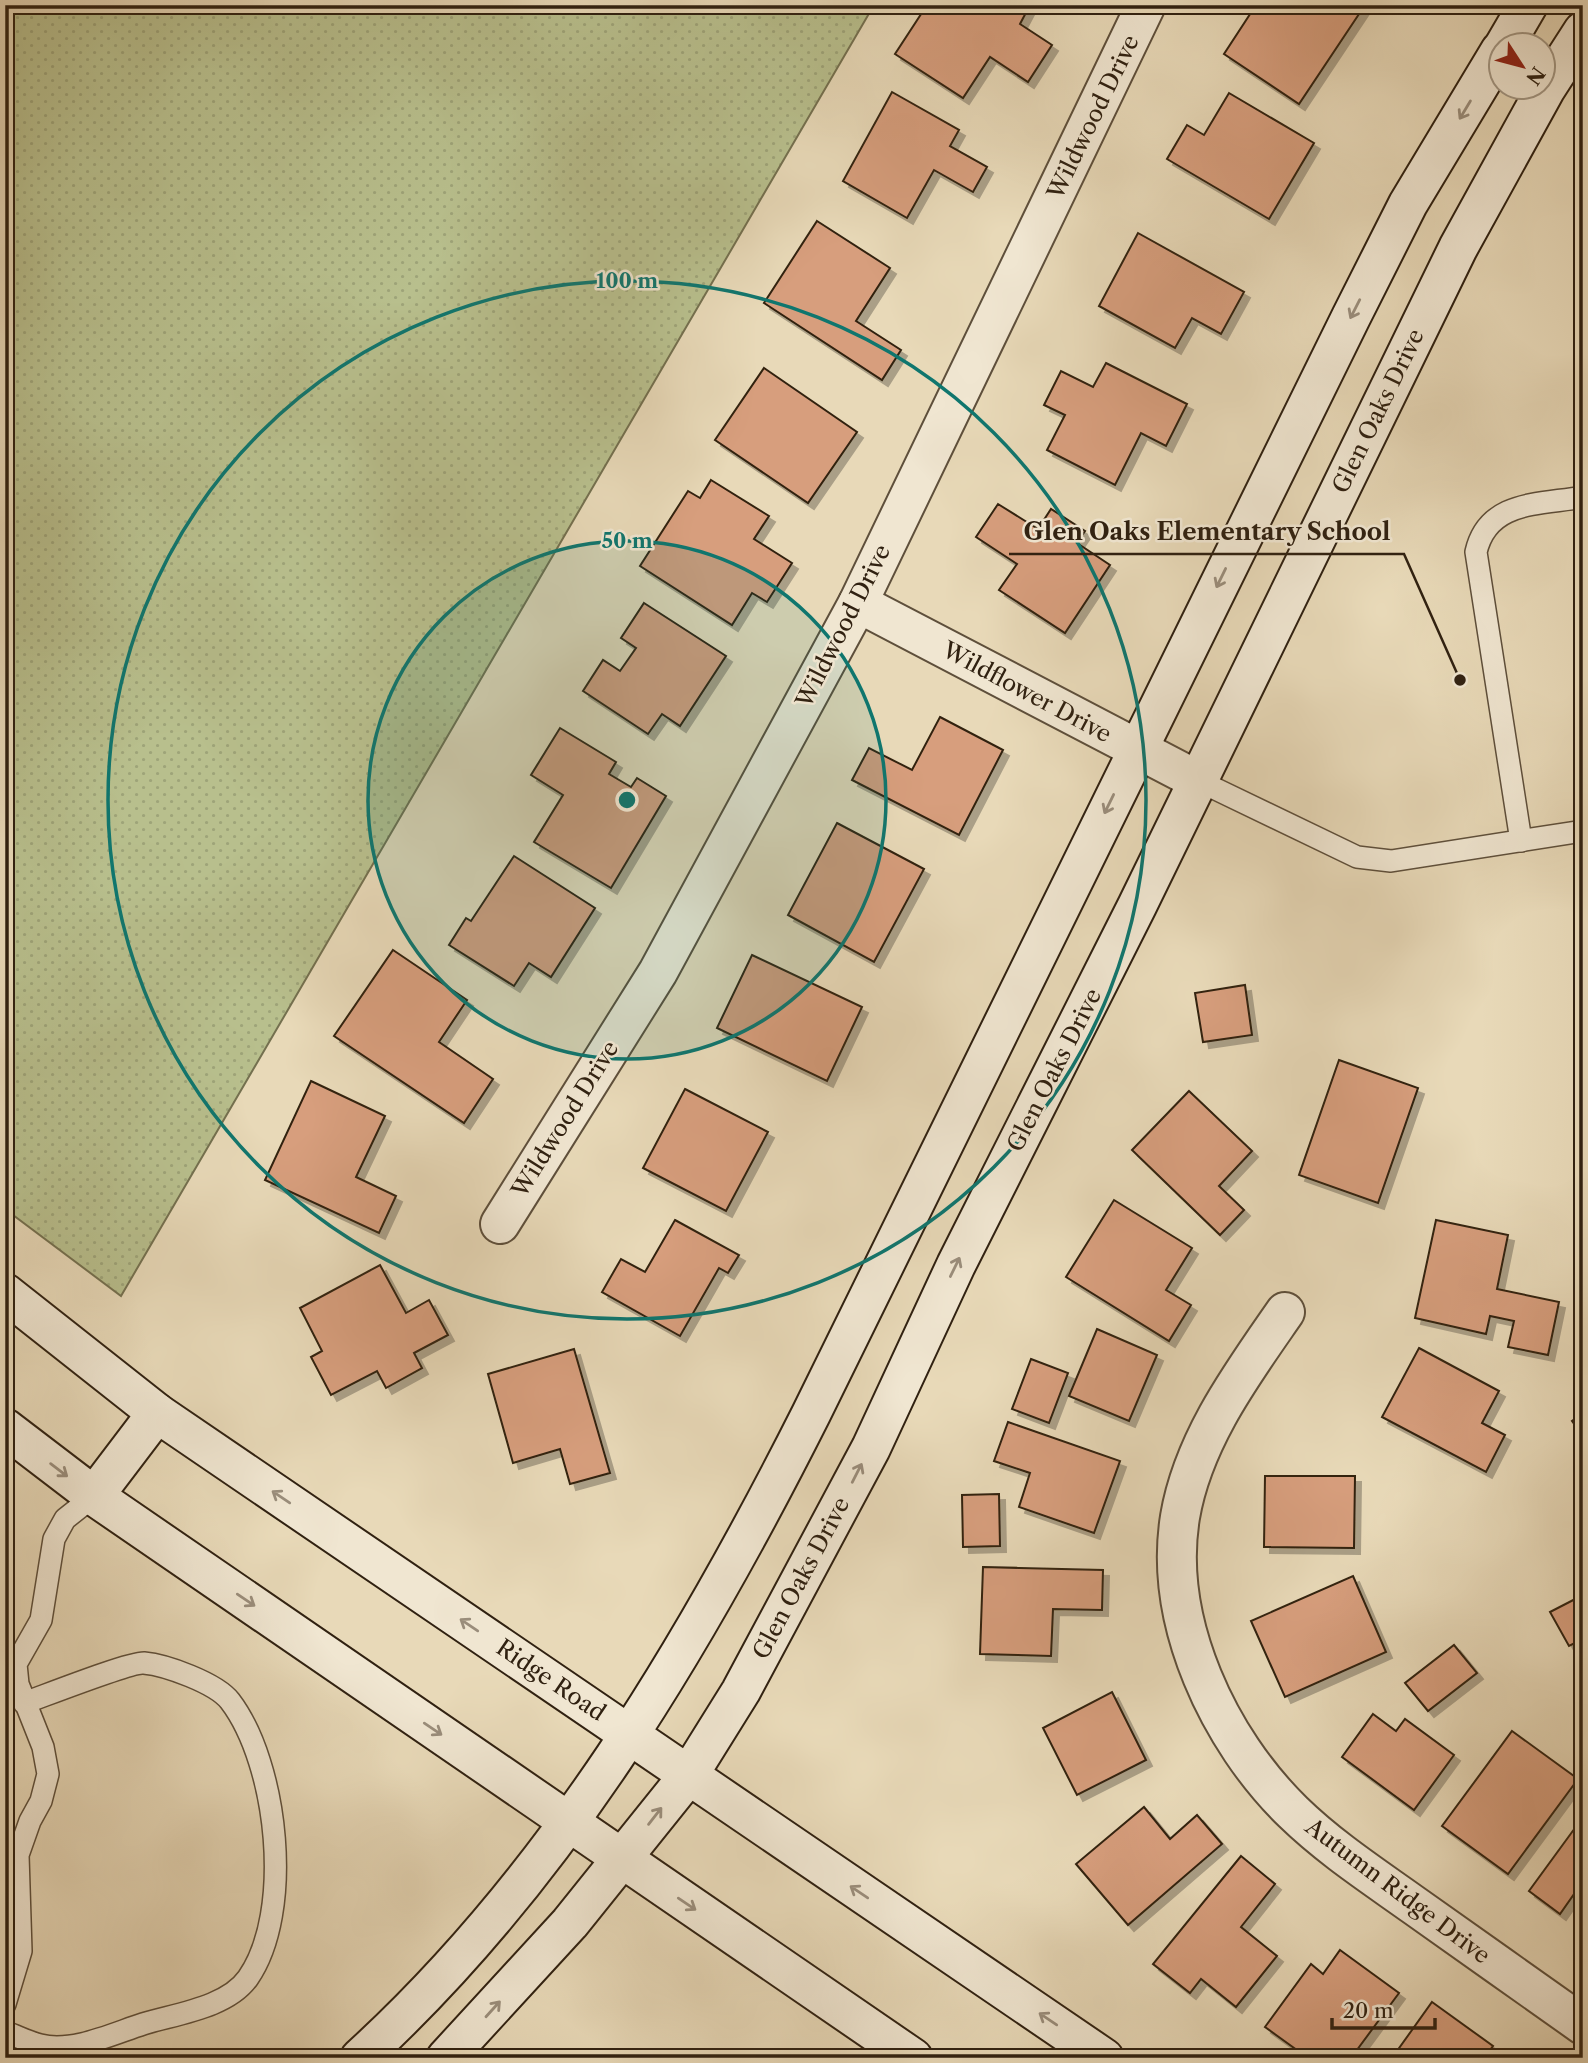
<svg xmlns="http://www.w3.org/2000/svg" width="1588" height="2063" viewBox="0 0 1588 2063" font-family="'Libre Caslon Text',serif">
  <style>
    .green { fill: url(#green-dots); stroke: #74704f; stroke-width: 2 }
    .building { fill: #d79e7d; stroke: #302111; stroke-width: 2; filter: url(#shadow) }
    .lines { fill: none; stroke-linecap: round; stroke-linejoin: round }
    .lane-casing { stroke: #5e4f3b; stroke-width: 24 }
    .street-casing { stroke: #5e4f3b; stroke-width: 42 }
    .secondary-casing { stroke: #302111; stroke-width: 42 }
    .lane { stroke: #f0e6d1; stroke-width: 21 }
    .street { stroke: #f0e6d1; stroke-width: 38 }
    .secondary { stroke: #f0e6d1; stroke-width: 38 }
    .oneway { stroke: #9a8d7b }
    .ring { fill: none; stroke: #0f766e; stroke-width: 3.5 }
    .labels { text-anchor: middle; stroke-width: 5; stroke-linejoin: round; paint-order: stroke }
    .street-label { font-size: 23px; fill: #302111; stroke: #f0e6d1 }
    .centre { fill: #0f766e; stroke: #f0e6d1; stroke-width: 3.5 }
    .ring-label { font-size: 21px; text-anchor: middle; font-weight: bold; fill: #0f766e; stroke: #f0e6d1; stroke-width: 5; stroke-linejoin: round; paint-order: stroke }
    .leader { fill: none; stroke: #302111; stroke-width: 2.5 }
    .callout-dot { fill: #302111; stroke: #f0e6d1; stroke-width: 2.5 }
    .callout-label { font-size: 24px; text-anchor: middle; font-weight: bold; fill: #302111; stroke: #f0e6d1; stroke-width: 5; stroke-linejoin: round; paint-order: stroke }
  </style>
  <defs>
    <pattern id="green-dots" width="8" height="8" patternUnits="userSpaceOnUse" patternTransform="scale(1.75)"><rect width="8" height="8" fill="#b8bf8d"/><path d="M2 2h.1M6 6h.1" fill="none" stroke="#9ea479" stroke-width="1.8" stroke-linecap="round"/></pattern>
    <filter id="shadow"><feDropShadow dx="6" dy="6" stdDeviation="0" flood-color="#0004"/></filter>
  </defs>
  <rect width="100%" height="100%" fill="#e8d9b8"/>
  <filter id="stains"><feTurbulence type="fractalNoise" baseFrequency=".00286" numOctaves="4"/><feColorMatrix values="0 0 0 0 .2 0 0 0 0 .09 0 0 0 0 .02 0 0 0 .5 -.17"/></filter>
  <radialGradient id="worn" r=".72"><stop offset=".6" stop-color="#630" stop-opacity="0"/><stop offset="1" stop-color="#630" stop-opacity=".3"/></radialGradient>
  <polygon class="green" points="5,5 874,5 121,1296 5,1209"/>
  <g class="building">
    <polygon points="927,5 1030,5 1020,24 1052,45 1028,82 990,57 963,98 895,54"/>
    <polygon points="1256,5 1365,5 1299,104 1224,54"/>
    <polygon points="892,92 959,130 950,146 987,167 973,192 934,170 907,218 843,181"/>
    <polygon points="1229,93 1314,143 1269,219 1167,159 1187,125 1204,135"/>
    <polygon points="817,221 890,268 856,321 901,350 882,380 764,303"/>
    <polygon points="1138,233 1244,292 1221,334 1192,318 1175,348 1099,306"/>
    <polygon points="1106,363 1187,404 1166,446 1141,433 1115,485 1047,450 1065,415 1044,405 1061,371 1093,387"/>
    <polygon points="764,368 857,432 808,503 715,440"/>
    <polygon points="711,480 769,516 754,539 792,563 767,602 752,593 732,625 640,566 688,491 700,498"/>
    <polygon points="998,504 1038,529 1051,509 1085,531 1077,543 1110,565 1065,633 999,590 1017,564 976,537"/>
    <polygon points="644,603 726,656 680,726 662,714 648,734 583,691 603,660 620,671 636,648 621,638"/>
    <polygon points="940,717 1003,750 959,835 852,780 869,748 912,770"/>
    <polygon points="560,728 616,762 609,774 631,787 637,778 666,796 611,888 534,842 563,795 531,775"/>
    <polygon points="837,823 924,869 874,962 788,915"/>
    <polygon points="514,856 595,908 551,977 529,963 514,986 449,945 466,918 471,921"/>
    <polygon points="393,950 467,1000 439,1042 493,1079 464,1123 334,1036"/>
    <polygon points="752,955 862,1007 827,1081 717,1028"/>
    <polygon points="1245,985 1252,1035 1203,1042 1195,993"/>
    <polygon points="1339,1060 1418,1088 1378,1203 1299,1175"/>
    <polygon points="311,1081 385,1116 356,1177 396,1196 379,1233 265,1180"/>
    <polygon points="685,1089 768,1132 726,1211 643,1168"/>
    <polygon points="1189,1091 1252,1151 1219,1186 1244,1210 1220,1235 1132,1150"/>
    <polygon points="1114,1200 1192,1248 1166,1290 1191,1305 1169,1341 1066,1277"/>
    <polygon points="675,1220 739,1255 728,1273 719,1268 680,1336 602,1292 621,1259 645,1272"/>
    <polygon points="1436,1220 1508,1235 1497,1289 1559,1302 1548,1355 1508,1347 1514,1321 1490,1316 1486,1334 1415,1318"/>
    <polygon points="380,1265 406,1313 429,1300 448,1335 414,1353 422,1368 386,1388 377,1371 331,1395 311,1357 322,1351 300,1308"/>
    <polygon points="1097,1329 1157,1355 1129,1421 1069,1396"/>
    <polygon points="1419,1348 1499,1391 1482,1423 1505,1435 1486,1472 1382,1417"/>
    <polygon points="574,1349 610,1473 570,1484 560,1449 513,1463 488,1374"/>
    <polygon points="1031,1359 1068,1373 1049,1423 1012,1409"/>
    <polygon points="1583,1413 1583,1436 1572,1421"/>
    <polygon points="1008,1422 1120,1461 1094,1533 1019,1507 1030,1473 994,1461"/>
    <polygon points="1265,1476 1355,1476 1354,1548 1264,1547"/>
    <polygon points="999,1494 1000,1546 963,1547 962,1495"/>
    <polygon points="983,1567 1103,1570 1102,1610 1053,1609 1051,1656 980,1654"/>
    <polygon points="1353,1576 1386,1652 1285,1697 1251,1621"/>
    <polygon points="1583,1595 1583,1639 1569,1646 1550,1612"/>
    <polygon points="1454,1645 1477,1673 1428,1711 1405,1683"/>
    <polygon points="1112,1692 1146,1760 1077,1795 1043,1728"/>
    <polygon points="1373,1714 1396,1731 1405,1719 1454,1755 1414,1810 1342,1757"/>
    <polygon points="1512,1731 1578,1779 1508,1874 1442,1826"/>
    <polygon points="1144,1807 1170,1839 1197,1815 1222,1844 1128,1925 1076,1864"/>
    <polygon points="1583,1817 1583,1890 1579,1887 1560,1914 1529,1891"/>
    <polygon points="1241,1856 1275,1884 1241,1927 1277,1956 1236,2007 1201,1979 1190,1993 1153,1964"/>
    <polygon points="1340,1950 1399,1993 1351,2058 1308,2058 1265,2027 1311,1964 1323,1974"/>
    <polygon points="1432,2002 1493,2046 1484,2058 1392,2058"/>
  </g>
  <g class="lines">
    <g class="lane-casing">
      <g id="lane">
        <polyline points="1197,780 1357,857 1391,861 1583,831"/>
        <path d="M1521,841L1476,552C1488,500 1539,505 1583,497"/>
        <polyline points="5,2004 21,1951 18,1855 30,1821 41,1801 48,1774 43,1747 18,1684 16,1664 41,1620 54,1539 65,1519 94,1496"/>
        <path d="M5,2032C17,2036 28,2042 40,2045C73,2053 112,2034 143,2024C175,2014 227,2008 248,1978C294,1912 278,1764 230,1701C216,1683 166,1665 144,1663C130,1662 44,1696 24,1703"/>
      </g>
    </g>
    <g class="street-casing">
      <g id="street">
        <polyline points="858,603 1197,780"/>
        <polyline points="500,1224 658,972 858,603 1146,5"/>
        <path d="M1285,1312C1242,1374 1193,1440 1180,1517C1163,1622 1219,1740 1293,1812C1330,1848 1373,1876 1415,1906C1471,1946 1527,1985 1583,2025"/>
      </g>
    </g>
    <g class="secondary-casing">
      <g id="secondary">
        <polyline points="1504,46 1528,5"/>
        <polyline points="5,1293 157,1413 1104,2058"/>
        <polyline points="5,1428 94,1496 913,2058"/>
        <polyline points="94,1496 157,1413"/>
        <path d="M360,2058C555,1880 693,1648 811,1414L1351,317L1408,204L1500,51"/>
        <polyline points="446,2058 570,1923 688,1776 741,1691 871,1448 956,1265 1137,906 1458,248 1545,90 1583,31"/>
      </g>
    </g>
    <use href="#lane" class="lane"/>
    <use href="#street" class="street"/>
    <use href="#secondary" class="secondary"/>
  </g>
  <defs><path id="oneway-shaft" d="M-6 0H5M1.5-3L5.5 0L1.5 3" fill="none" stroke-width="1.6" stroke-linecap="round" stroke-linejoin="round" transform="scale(1.75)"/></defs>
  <g class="oneway">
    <use href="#oneway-shaft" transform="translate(1465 110) rotate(121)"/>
    <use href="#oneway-shaft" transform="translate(1355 309) rotate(117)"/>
    <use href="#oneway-shaft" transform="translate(1221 578) rotate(116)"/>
    <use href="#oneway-shaft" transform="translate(1109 804) rotate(116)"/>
    <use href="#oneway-shaft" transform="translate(955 1267) rotate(-64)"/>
    <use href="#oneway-shaft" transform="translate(59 1470) rotate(37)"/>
    <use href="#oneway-shaft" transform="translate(857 1473) rotate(-63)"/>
    <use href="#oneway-shaft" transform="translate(281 1497) rotate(-146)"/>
    <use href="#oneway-shaft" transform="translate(246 1600) rotate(34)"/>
    <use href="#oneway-shaft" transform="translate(469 1625) rotate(-146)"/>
    <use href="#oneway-shaft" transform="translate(433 1729) rotate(34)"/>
    <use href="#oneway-shaft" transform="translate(655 1816) rotate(-52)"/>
    <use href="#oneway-shaft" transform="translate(859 1892) rotate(-146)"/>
    <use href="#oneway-shaft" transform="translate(687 1904) rotate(34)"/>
    <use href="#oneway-shaft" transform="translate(493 2009) rotate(-48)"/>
    <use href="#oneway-shaft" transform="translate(1048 2019) rotate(-146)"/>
  </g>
  <circle cx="627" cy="800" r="259" fill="#0f766e" fill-opacity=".12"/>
  <g class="ring">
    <circle cx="627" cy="800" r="259"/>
    <circle cx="627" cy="800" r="519"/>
  </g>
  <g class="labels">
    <g class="street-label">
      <text transform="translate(1093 117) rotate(-64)" y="8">Wildwood Drive</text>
      <text transform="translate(1378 411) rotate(-64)" y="8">Glen Oaks Drive</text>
      <text transform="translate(843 626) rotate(-63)" y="8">Wildwood Drive</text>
      <text transform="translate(1027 692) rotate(28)" y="8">Wildflower Drive</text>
      <text transform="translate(1054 1070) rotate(-63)" y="8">Glen Oaks Drive</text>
      <text transform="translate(565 1119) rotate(-58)" y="8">Wildwood Drive</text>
      <text transform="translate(801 1578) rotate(-62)" y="8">Glen Oaks Drive</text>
      <text transform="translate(551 1680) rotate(34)" y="8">Ridge Road</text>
      <text transform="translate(1398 1891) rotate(37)" y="8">Autumn Ridge Drive</text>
    </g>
  </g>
  <circle cx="627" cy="800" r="10" class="centre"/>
  <g class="ring-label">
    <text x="627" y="288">100 m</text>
    <text x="627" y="548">50 m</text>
  </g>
  <path class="leader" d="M1460 680L1404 554H1009"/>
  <circle class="callout-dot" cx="1460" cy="680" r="7"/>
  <g class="callout-label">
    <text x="1207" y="540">Glen Oaks Elementary School</text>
  </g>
  <rect width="1588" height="2063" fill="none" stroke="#e8d9b8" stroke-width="28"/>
  <rect x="7" y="7" width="1574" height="2049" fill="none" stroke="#302111" stroke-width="3.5"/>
  <rect x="14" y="14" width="1560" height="2035" fill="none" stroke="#302111" stroke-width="2"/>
  <g transform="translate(1522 66) rotate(126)"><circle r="33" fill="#f0e6d1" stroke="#a39784" stroke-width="2"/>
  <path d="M0-5L12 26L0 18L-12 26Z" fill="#8f2418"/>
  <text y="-10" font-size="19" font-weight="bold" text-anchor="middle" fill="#302111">N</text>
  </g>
  <path d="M1332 2018v10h103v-10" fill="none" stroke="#302111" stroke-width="3.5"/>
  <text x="1343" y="2018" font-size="21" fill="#302111" stroke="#f0e6d1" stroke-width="5" paint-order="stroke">20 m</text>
  <rect width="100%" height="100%" filter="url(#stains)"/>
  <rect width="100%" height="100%" fill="url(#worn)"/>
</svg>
